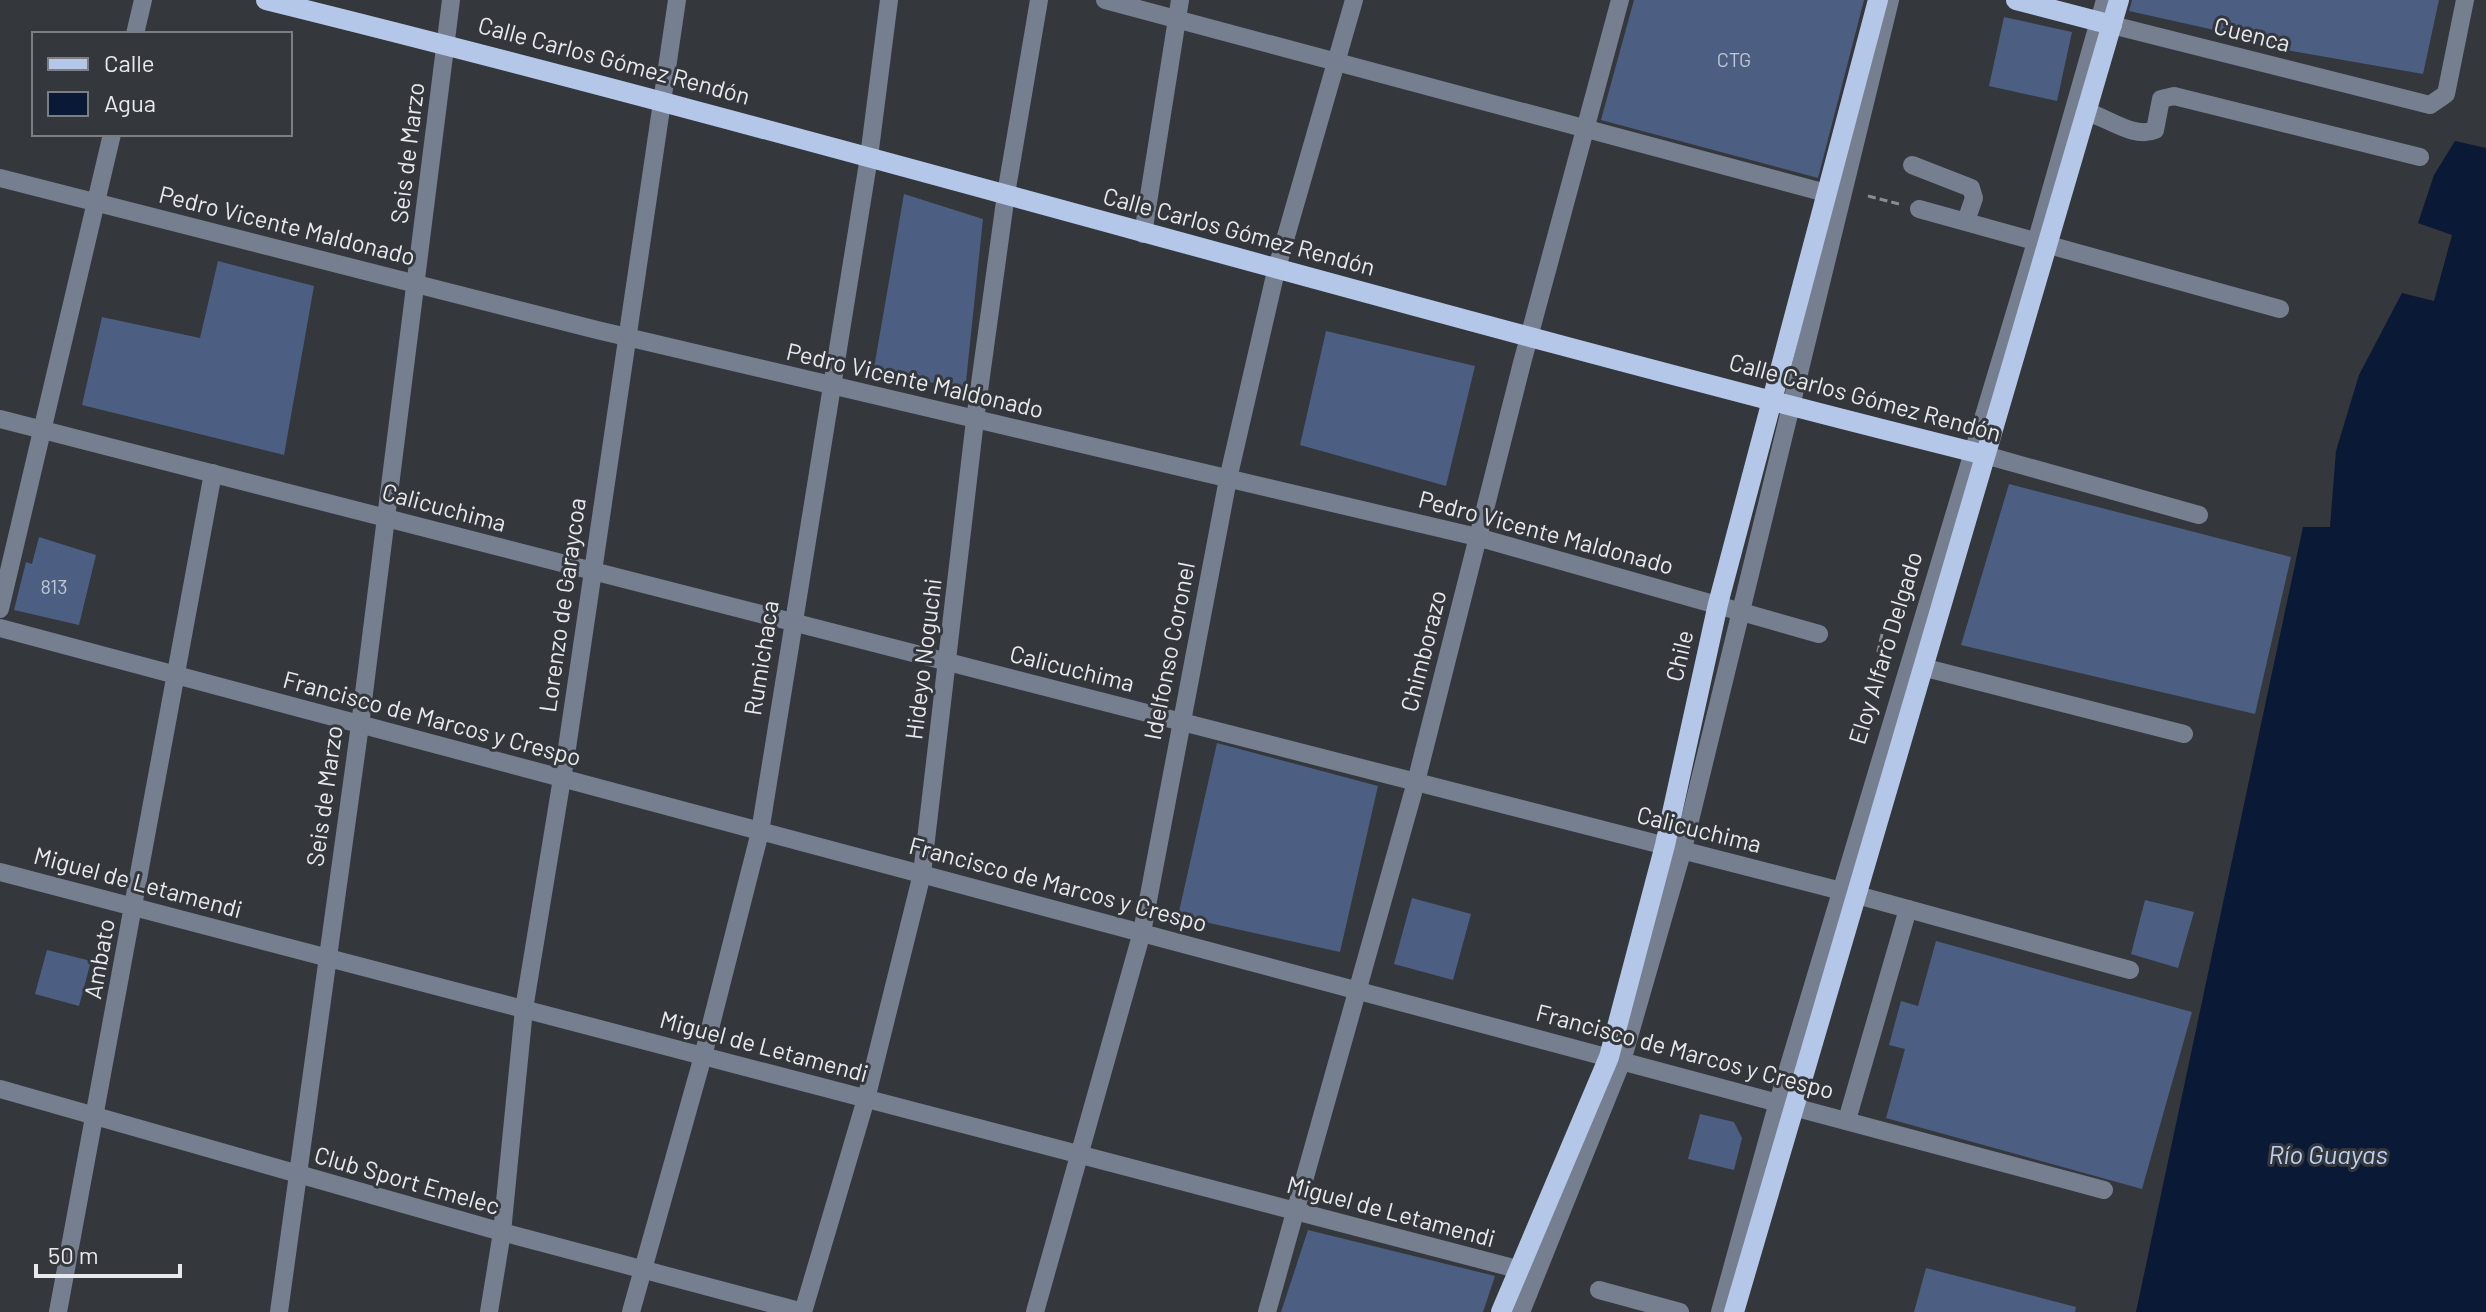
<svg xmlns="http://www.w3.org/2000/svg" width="2486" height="1312" viewBox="0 0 2486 1312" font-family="Barlow,sans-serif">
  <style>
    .water { fill: #0a1936 }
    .building { fill: #4c5f82 }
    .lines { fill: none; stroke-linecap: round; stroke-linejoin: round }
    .path { stroke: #898c90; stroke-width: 3; stroke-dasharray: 8 4; stroke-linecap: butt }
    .minor { stroke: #767f90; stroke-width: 18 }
    .major { stroke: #b4c7e9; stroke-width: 20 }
    .labels { text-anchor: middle; stroke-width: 6; stroke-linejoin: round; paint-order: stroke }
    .number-label { font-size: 20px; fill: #c0c6d2 }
    .street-label { font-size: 24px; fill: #e7e9ec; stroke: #34373c }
    .water-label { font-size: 26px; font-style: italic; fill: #bdd1f5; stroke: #34373c }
  </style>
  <rect width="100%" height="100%" fill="#34373c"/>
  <polygon class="water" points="2455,141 2486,148 2486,1312 2136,1312 2303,527 2330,527 2336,451 2359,375 2402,293 2434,301 2452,235 2418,223 2434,175"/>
  <g class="building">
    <polygon points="1634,0 1864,0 1818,178 1601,120"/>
    <polygon points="2132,0 2439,0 2423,74 2263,46 2264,41 2129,11"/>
    <polygon points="2004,17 2072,32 2057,101 1989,86"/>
    <polygon points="904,194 983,219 965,391 874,368"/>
    <polygon points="218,261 314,286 284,455 82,405 102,317 200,338"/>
    <polygon points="1326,331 1475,366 1446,486 1300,445"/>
    <polygon points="2009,484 2291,557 2255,714 1961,645"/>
    <polygon points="39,537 96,555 79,625 14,610 26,562 32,564"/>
    <polygon points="1217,743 1378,786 1340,952 1178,916"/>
    <polygon points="1412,898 1471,914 1453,980 1394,964"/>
    <polygon points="2145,900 2194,912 2178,968 2131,954"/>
    <polygon points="1936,941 2192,1012 2142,1189 1886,1118 1905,1049 1889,1045 1901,1001 1918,1006"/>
    <polygon points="47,950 91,961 79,1006 35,994"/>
    <polygon points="1700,1114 1734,1122 1742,1138 1734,1170 1688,1159"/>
    <polygon points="1308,1230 1495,1276 1483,1312 1281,1312"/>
    <polygon points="1926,1268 2076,1307 2075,1312 1914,1312"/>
  </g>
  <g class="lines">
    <g class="path">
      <polyline points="1868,196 1903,205"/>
      <polyline points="1882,634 1878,651 1884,652"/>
    </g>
    <g class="minor">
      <polyline points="1105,0 1826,193"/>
      <polyline points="2112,25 2430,105 2446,94 2465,0"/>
      <polyline points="135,34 143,0"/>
      <path d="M2087,112C2108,118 2134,139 2155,130L2161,99L2174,96L2420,157"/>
      <polyline points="1912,165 1971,188 1974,198 1966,221"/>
      <polyline points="0,178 597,330 1477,537 1819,634"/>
      <polyline points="1919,209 2280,309"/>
      <polyline points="1143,234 1180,0"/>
      <polyline points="0,419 1857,895 2130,970"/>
      <polyline points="1985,455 2199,515"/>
      <polyline points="0,609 112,134"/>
      <polyline points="0,628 2104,1190"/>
      <polyline points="1922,667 2184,734"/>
      <polyline points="0,872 1517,1269"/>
      <polyline points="0,1089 502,1232 803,1312"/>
      <polyline points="1847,1120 1908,909"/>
      <polyline points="1599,1290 1680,1312"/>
      <polyline points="58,1312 213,473"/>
      <polyline points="279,1312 360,725 451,0"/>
      <polyline points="489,1312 502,1232 524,1009 567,748 677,0"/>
      <polyline points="631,1312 703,1056 760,832 869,157 889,0"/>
      <polyline points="803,1312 866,1099 922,874 975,420 1006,194 1039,0"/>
      <polyline points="1035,1312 1142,932 1228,479 1276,271 1354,0"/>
      <polyline points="1267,1312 1416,782 1522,363 1620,0"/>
      <polyline points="1521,1312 1622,1061 1683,849 1890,0"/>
      <polyline points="1720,1312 1778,1102 2037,239 2105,0"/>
    </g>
    <g class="major">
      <path d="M266,0C841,142 1409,312 1985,455"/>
      <polyline points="2016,0 2112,25"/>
      <polyline points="1501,1312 1609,1057 1665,845 1718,604 1878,0"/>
      <polyline points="1734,1312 2119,0"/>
    </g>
  </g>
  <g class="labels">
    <g class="number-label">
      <text x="1734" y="67">CTG</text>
      <text x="54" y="594">813</text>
    </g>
    <g class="street-label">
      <text transform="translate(2252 35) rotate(14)" y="8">Cuenca</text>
      <text transform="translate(614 61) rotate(15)" y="8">Calle Carlos Gómez Rendón</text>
      <text transform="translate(408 153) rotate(-83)" y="8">Seis de Marzo</text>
      <text transform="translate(287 226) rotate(14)" y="8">Pedro Vicente Maldonado</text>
      <text transform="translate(1239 232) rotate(15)" y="8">Calle Carlos Gómez Rendón</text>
      <text transform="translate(915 381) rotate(13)" y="8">Pedro Vicente Maldonado</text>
      <text transform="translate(1865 398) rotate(15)" y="8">Calle Carlos Gómez Rendón</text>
      <text transform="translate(444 508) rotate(15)" y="8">Calicuchima</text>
      <text transform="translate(1546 533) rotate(15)" y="8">Pedro Vicente Maldonado</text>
      <text transform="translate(563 605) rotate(-82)" y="8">Lorenzo de Garaycoa</text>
      <text transform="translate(1886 648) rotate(-73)" y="8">Eloy Alfaro Delgado</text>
      <text transform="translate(1170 651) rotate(-79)" y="8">Idelfonso Coronel</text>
      <text transform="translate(1424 651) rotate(-76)" y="8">Chimborazo</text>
      <text transform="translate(1680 656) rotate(-77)" y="8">Chile</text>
      <text transform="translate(762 658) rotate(-81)" y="8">Rumichaca</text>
      <text transform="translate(924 659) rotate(-83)" y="8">Hideyo Noguchi</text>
      <text transform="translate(1072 669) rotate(14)" y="8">Calicuchima</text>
      <text transform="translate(432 719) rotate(15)" y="8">Francisco de Marcos y Crespo</text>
      <text transform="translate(325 796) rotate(-82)" y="8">Seis de Marzo</text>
      <text transform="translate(1699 830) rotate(14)" y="8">Calicuchima</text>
      <text transform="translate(138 883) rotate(15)" y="8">Miguel de Letamendi</text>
      <text transform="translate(1058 885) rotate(15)" y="8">Francisco de Marcos y Crespo</text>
      <text transform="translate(100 959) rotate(-80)" y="8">Ambato</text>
      <text transform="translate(764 1047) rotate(15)" y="8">Miguel de Letamendi</text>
      <text transform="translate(1685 1052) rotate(15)" y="8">Francisco de Marcos y Crespo</text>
      <text transform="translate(407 1181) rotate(16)" y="8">Club Sport Emelec</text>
      <text transform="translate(1391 1212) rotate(15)" y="8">Miguel de Letamendi</text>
    </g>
    <g class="water-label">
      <text x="2328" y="1164">Río Guayas</text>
    </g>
  </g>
  <rect x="32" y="32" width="260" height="104" fill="#34373c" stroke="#7c7e82" stroke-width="2"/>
  <rect x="48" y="58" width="40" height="12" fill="#b4c7e9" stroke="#7c7e82" stroke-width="2"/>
  <text x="104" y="72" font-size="24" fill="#e7e9ec">Calle</text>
  <rect x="48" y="92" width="40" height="24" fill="#0a1936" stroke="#7c7e82" stroke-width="2"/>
  <text x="104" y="112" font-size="24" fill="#e7e9ec">Agua</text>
  <path d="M36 1264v12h144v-12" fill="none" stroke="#e7e9ec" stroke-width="4"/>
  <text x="48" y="1264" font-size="24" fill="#e7e9ec" stroke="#34373c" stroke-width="6" paint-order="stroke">50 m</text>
</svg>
